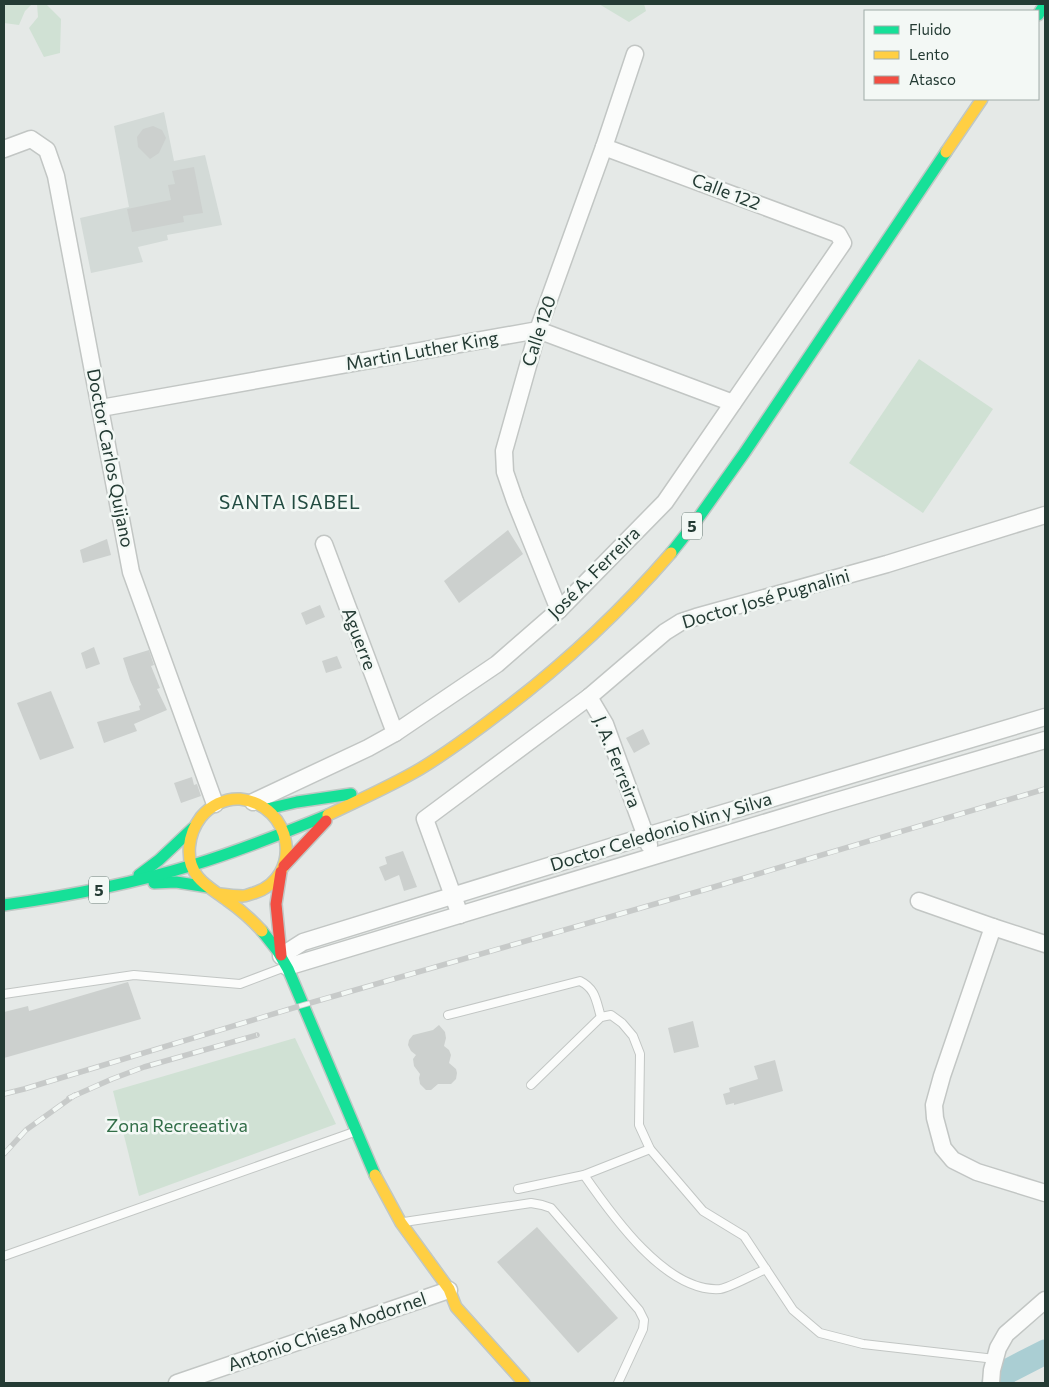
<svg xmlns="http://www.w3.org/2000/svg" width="1049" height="1387" viewBox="0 0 1049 1387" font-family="Commissioner,sans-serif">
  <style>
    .built { fill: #d3dad7 }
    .green { fill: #d0e1d4 }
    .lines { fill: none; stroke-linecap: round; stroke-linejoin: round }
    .river { stroke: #aaced3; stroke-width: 25 }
    .building { fill: #ccd0ce }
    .lane-casing { stroke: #c2c6c4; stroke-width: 10 }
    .street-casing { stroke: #c2c6c4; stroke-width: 19 }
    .fast-casing { stroke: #c0c7c4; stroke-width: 14 }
    .slow-casing { stroke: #c0c7c4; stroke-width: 14 }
    .jam-casing { stroke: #c0c7c4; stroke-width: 14 }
    .lane { stroke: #fbfcfb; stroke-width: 8 }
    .street { stroke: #fbfcfb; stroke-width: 16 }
    .fast { stroke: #16e098; stroke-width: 11 }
    .slow { stroke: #ffcf43; stroke-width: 11 }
    .jam { stroke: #f24e42; stroke-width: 11 }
    .rail-casing { stroke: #c7cac9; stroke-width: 5.5 }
    .rail { stroke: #f3f8f5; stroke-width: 4; stroke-dasharray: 11; stroke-linecap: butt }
    .labels { text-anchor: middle; stroke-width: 5; stroke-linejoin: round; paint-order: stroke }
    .shield { fill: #f3f8f5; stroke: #62746e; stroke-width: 1 }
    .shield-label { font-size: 16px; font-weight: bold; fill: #243b34 }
    .street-label { font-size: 18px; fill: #243b34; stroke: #f3f8f5 }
    .park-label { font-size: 18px; fill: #326e48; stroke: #f3f8f5 }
    .neighbourhood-label { font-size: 19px; letter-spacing: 1px; fill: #224b41; stroke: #f3f8f5 }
  </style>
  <rect width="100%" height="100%" fill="#e5e9e7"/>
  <polygon class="built" points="164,112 174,161 205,155 222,225 167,235 168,240 138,247 143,262 91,273 80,218 129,207 114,126"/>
  <g class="green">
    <polygon points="6,4 32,4 25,11 19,25 4,23 4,8"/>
    <polygon points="37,4 46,4 61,19 60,53 44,57 29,28 38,17"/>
    <polygon points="599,4 644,4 646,11 629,22"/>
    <polygon points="919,359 993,409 923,513 849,463"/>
    <polygon points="295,1038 336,1124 139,1196 113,1091"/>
  </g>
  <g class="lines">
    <polyline class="river" points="994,1383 1008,1371 1045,1352"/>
  </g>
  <g class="building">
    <polygon points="153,126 162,130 166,138 159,153 150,159 138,147 137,137 143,129"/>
    <polygon points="194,167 203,213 183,216 184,222 132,232 127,209 171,200 168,185 175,184 172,171"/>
    <polygon points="508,530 523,554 459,603 444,581"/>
    <polygon points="107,539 111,555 83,563 80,550"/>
    <polygon points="320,605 325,617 306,625 301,613"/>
    <polygon points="94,647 100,664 86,669 81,653"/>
    <polygon points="149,650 154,665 151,666 160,688 157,689 167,710 134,724 137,731 104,743 97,722 140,710 139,706 141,705 130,680 123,658"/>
    <polygon points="337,656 342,668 326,673 322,661"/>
    <polygon points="51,691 74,748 40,760 17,703"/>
    <polygon points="643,729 650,744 634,753 626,738"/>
    <polygon points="192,777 194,785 197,784 201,796 181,803 174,783"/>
    <polygon points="403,851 417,887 404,891 399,875 385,881 379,867 387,864 385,857"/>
    <polygon points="128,982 141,1019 4,1058 4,1012 28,1006 29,1011"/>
    <polygon points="693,1021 699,1047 674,1053 668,1028"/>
    <polygon points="439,1025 445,1032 446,1038 444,1046 449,1050 451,1055 449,1063 456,1069 457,1073 456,1079 451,1084 438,1084 431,1090 426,1090 420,1084 419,1078 420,1074 414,1066 413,1059 416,1055 411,1051 408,1045 409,1040 413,1035 433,1030"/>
    <polygon points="775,1060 783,1091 734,1105 734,1103 726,1105 723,1094 730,1092 729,1088 758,1079 754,1066"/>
    <polygon points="537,1227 618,1318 578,1353 497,1262"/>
  </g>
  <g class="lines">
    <g class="lane-casing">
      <g id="lane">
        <polyline points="4,994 134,975 240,984 285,967"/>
        <path d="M448,1015L580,981C596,989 596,1001 601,1017"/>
        <polyline points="531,1085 601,1017 611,1015 622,1023 633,1036 640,1054 639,1125 650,1149 703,1211 744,1236 793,1310 820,1333 863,1344 995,1359"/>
        <path d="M584,1175C611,1214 666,1293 720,1289C729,1288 756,1273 766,1269"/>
        <polyline points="518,1189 584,1175 650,1149"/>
        <polyline points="404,1222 531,1203 542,1205 551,1208 639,1310 644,1320 643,1329 618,1383"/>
        <polyline points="4,1256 354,1132"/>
      </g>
    </g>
    <g class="street-casing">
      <g id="street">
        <polyline points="4,149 31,139 47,150 56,176 131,572 215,804"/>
        <polyline points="101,408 538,330 733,403"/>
        <polyline points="324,544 395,733"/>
        <polyline points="559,610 515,501 505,472 504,451 538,330 604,147 635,54"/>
        <polyline points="589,697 605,724 649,845"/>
        <polyline points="253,802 368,748 395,733 497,664 559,610 665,502 843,243 838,234 604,147"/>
        <polyline points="919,901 993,927 1045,944"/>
        <polyline points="460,915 425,819 589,697 665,632 681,622 696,617 887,564 1045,515"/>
        <polyline points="993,927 942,1076 934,1105 935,1118 943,1148 953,1160 977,1172 1045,1193"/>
        <polyline points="281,956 303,942 646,836 1045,717"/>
        <polyline points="287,967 830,803 1045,740"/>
        <polyline points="177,1383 449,1290"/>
        <polyline points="991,1383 992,1370 998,1348 1006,1334 1045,1300"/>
      </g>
    </g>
    <g class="fast-casing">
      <g id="fast">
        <polyline points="1038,15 1045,4"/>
        <polyline points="671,553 694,524 745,452 946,152"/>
        <polyline points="267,809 297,802 351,794"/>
        <polyline points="139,875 159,860 193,828"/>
        <polyline points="154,883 176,882 208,887"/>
        <path d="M4,905C68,896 131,884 193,865C239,851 284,833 328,815"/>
        <polyline points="262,931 277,950 288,969 375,1175"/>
      </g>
    </g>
    <g class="slow-casing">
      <g id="slow">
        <polyline points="946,152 982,99"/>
        <path d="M328,815C359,800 391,786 420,769C448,752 475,732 501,712C563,665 620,612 671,553"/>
        <path d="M220,894C227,895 235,896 243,896C246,896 250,894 254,893C304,877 293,805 240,799C225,798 210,806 201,817C188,834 184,860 198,877C206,887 218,893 228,901C241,910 252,920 262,931"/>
        <polyline points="375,1175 401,1223 449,1289 456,1307 524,1383"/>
      </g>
    </g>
    <g class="jam-casing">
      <g id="jam">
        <polyline points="284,866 326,821"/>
        <polyline points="281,872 276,904 281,955"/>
      </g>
    </g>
    <use href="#lane" class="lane"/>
    <use href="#street" class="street"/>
    <use href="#fast" class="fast"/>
    <use href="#slow" class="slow"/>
    <use href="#jam" class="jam"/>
    <g class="rail-casing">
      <g id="rail">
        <polyline points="4,1094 24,1089 303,1005 707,889 1045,789"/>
        <polyline points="69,1098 112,1079 144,1067 257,1035"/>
        <polyline points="4,1154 26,1130 75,1095"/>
      </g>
    </g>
    <use href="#rail" class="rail"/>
  </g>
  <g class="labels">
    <g class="shield">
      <rect x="682" y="512.5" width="20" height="27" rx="4"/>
      <rect x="89" y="876.5" width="20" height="27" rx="4"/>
    </g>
    <g class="shield-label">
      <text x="692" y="532">5</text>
      <text x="99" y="896">5</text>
    </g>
    <g class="street-label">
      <text transform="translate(726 192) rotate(21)" y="6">Calle 122</text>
      <text transform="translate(539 331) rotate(-72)" y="6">Calle 120</text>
      <text transform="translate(422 351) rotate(-10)" y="6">Martin Luther King</text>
      <text transform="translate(110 458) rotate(79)" y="6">Doctor Carlos Quijano</text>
      <text transform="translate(594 573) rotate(-45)" y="6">José A. Ferreira</text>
      <text transform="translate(766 599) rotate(-16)" y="6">Doctor José Pugnalini</text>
      <text transform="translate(359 639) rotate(69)" y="6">Aguerre</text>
      <text transform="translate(617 762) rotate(68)" y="6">J. A. Ferreira</text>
      <text transform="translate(661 832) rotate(-17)" y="6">Doctor Celedonio Nin y Silva</text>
      <text transform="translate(327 1332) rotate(-19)" y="6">Antonio Chiesa Modornel</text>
    </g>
    <g class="park-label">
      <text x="177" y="1132">Zona Recreeativa</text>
    </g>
    <g class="neighbourhood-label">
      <text x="290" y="509">SANTA ISABEL</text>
    </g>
  </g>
  <rect width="1049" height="1387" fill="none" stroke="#243b34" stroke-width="10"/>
  <rect x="864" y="10" width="175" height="90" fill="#f3f8f5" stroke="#a0aca8"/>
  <rect x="874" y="26" width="25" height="8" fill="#16e098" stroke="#a0aca8"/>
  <text x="909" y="35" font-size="15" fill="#243b34">Fluido</text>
  <rect x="874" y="51" width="25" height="8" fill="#ffcf43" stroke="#a0aca8"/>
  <text x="909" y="60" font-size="15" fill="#243b34">Lento</text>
  <rect x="874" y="76" width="25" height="8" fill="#f24e42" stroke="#a0aca8"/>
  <text x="909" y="85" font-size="15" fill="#243b34">Atasco</text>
</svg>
